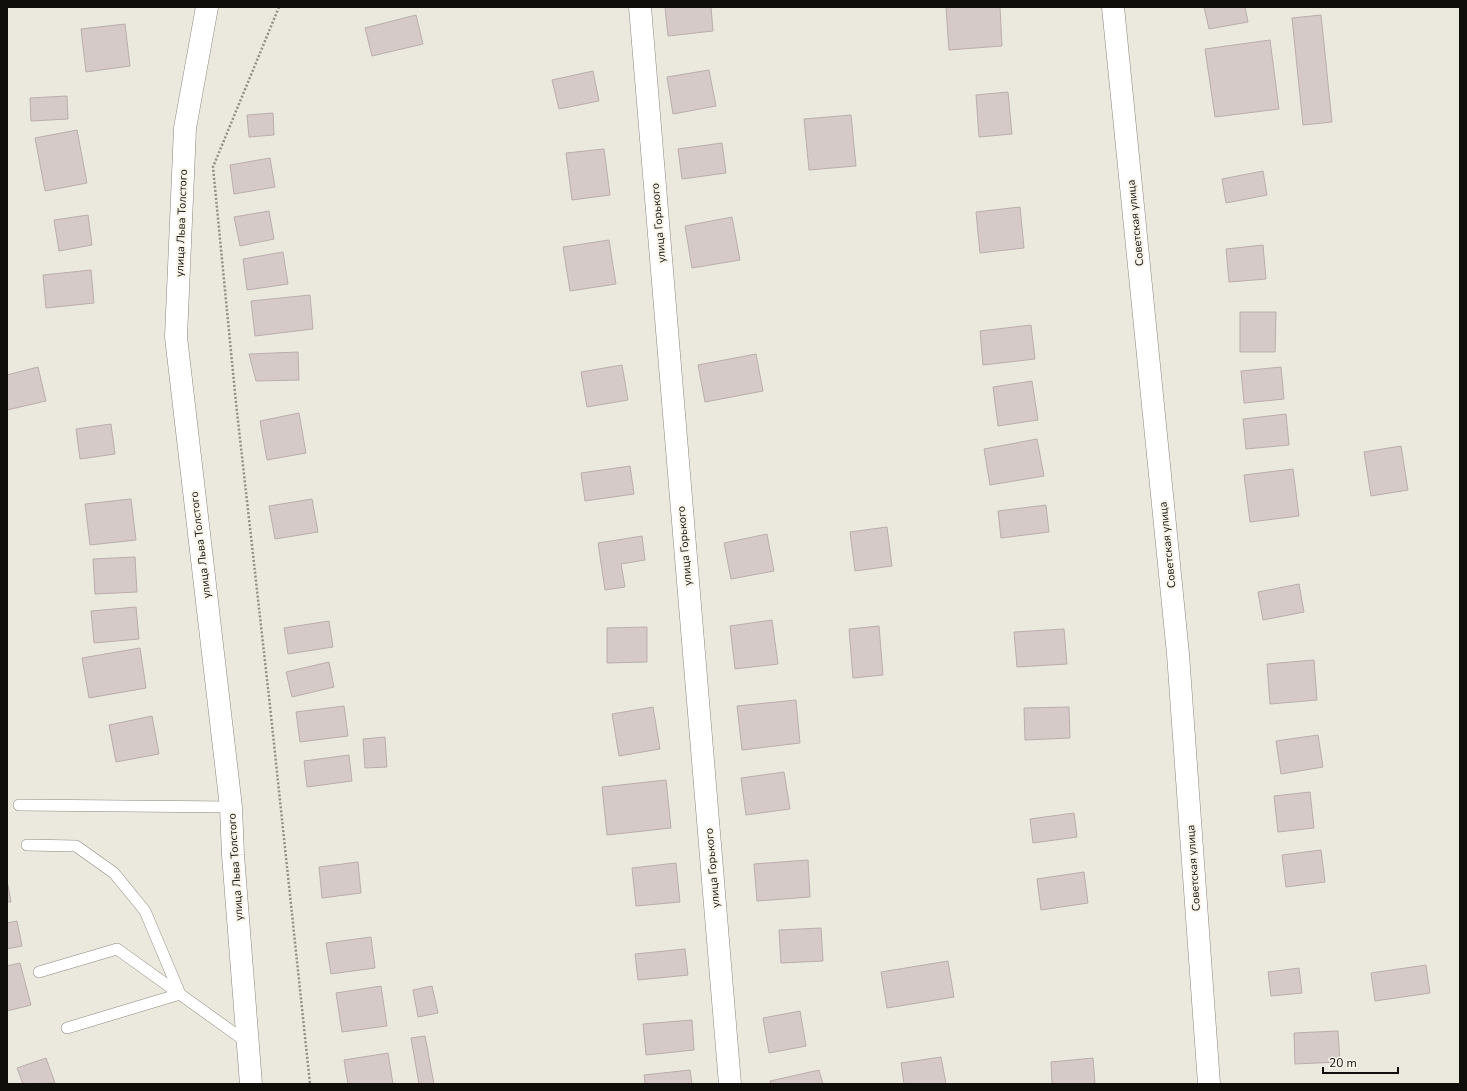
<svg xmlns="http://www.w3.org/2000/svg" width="1467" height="1091" viewBox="0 0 1467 1091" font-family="'Nunito Sans',sans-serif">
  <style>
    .building { fill: #d6cac9; stroke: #baaead }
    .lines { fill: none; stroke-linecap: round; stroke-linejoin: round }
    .lane-casing { stroke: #8b887f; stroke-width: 12 }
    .street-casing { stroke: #8b887f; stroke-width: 23 }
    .path { stroke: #908e87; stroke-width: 2.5; stroke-dasharray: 2 2; stroke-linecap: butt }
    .lane { stroke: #fff; stroke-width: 11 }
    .street { stroke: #fff; stroke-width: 22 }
    .labels { text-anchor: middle; stroke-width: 4; stroke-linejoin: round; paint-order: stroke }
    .street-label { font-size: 11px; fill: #0f0e0b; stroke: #f9f5eb }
  </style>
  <rect width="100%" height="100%" fill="#ebe8de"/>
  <g class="building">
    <polygon points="665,7 711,7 713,31 668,36"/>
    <polygon points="946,7 1000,7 1002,46 949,50"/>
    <polygon points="1204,7 1245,7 1248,22 1209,29"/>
    <polygon points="416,15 423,44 372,56 365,28"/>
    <polygon points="1321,15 1332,122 1303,125 1292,18"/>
    <polygon points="125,24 130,66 86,72 81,29"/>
    <polygon points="1270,40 1279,109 1215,117 1205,49"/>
    <polygon points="709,70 716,106 673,114 667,77"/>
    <polygon points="593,71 599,101 559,109 552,80"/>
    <polygon points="1008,92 1012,134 979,137 976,95"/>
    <polygon points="67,96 68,119 31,121 30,98"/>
    <polygon points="273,113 274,135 249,137 247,115"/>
    <polygon points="851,115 856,166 809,170 804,119"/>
    <polygon points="77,130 87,183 45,191 35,138"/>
    <polygon points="722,143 726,173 682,179 678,149"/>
    <polygon points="604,149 610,195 572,200 566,153"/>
    <polygon points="270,158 275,187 234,194 230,165"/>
    <polygon points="1263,171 1267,195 1226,203 1222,179"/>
    <polygon points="1020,207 1024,248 980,253 976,212"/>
    <polygon points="269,211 274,239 240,246 234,217"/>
    <polygon points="88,215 92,245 59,251 54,220"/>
    <polygon points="732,217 740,260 692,268 685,226"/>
    <polygon points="609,240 616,284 570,291 563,247"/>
    <polygon points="1263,245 1266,279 1229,282 1226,249"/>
    <polygon points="283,252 288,284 247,290 243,259"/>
    <polygon points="91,270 94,303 46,308 43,275"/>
    <polygon points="310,295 313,329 255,336 251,301"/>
    <polygon points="1240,312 1276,312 1275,352 1240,352"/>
    <polygon points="1031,325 1035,359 983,365 980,331"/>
    <polygon points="298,352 299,380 256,381 249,354"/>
    <polygon points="756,354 763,391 705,402 698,365"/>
    <polygon points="622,365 628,400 587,407 581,372"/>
    <polygon points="38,367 46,401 7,410 7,375"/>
    <polygon points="1281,367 1284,399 1244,403 1241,371"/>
    <polygon points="1032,381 1038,420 998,426 993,387"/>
    <polygon points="299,413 306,453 267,460 260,421"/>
    <polygon points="1286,414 1289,445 1246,449 1243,419"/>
    <polygon points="111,424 115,454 80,459 76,429"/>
    <polygon points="1037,439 1044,476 990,485 984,449"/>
    <polygon points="1401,446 1408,490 1371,496 1364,452"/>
    <polygon points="630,466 634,494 585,501 581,473"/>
    <polygon points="1293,469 1299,516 1250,522 1244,475"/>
    <polygon points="131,499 136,540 90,545 85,504"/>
    <polygon points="312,499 318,532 275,539 269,506"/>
    <polygon points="1046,505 1049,532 1001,538 998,511"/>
    <polygon points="887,527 892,566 855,571 850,532"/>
    <polygon points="767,534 774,571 731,579 724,543"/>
    <polygon points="642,536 645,560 621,564 625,587 605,590 598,543"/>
    <polygon points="135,557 137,592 95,594 93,559"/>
    <polygon points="1299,584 1304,612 1263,620 1258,592"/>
    <polygon points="136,607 139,639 94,643 91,611"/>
    <polygon points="772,620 778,664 735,669 730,626"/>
    <polygon points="329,621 333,647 288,654 284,628"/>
    <polygon points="879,626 883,675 853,678 849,629"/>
    <polygon points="647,627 647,662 607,663 607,628"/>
    <polygon points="1064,629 1067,664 1017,667 1014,632"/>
    <polygon points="140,648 146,688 89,698 82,658"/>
    <polygon points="1314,660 1317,700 1270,704 1267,664"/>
    <polygon points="329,662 334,687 292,697 286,672"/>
    <polygon points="796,700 800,743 742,750 737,706"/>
    <polygon points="344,706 348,736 300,742 296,712"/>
    <polygon points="653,707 660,749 619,756 612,714"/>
    <polygon points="1069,707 1070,738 1025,740 1024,708"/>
    <polygon points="152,716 159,754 116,762 109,725"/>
    <polygon points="1318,735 1323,767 1281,774 1276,741"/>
    <polygon points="385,737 387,767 365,768 363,739"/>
    <polygon points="349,755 352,781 307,787 304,761"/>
    <polygon points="784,772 790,809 746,815 741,778"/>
    <polygon points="666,780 671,828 607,835 602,787"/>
    <polygon points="1310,792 1314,828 1278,832 1274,796"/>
    <polygon points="1074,813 1077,837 1033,843 1030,819"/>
    <polygon points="1321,850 1325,882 1286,887 1282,855"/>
    <polygon points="808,860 810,897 757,901 754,864"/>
    <polygon points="358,862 361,893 322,898 319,867"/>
    <polygon points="676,863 680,902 636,906 632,868"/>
    <polygon points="1084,872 1088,903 1041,910 1037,879"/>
    <polygon points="7,880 11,902 7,902"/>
    <polygon points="17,921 22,946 7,949 7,923"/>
    <polygon points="821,928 823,961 781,963 779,930"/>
    <polygon points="371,937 375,968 331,974 326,943"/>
    <polygon points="685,949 688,975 638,980 635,954"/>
    <polygon points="948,961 954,997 887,1008 881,972"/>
    <polygon points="20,963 31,1005 7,1011 7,966"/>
    <polygon points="1426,965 1430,993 1375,1001 1371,973"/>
    <polygon points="1299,968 1302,993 1271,996 1268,972"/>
    <polygon points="381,986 387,1026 342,1032 336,993"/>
    <polygon points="432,986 438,1013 418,1017 413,990"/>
    <polygon points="800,1011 806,1046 769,1053 763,1018"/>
    <polygon points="692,1020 694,1050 646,1055 643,1024"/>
    <polygon points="1338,1031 1340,1062 1295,1064 1294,1033"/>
    <polygon points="425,1036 434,1084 419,1084 411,1038"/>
    <polygon points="388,1053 393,1084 348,1084 344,1060"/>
    <polygon points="941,1057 946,1084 904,1084 901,1063"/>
    <polygon points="46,1058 55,1083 23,1084 17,1068"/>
    <polygon points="1093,1058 1095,1084 1052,1084 1051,1062"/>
    <polygon points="690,1070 692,1084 645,1084 644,1075"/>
    <polygon points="819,1070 823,1084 771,1084 770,1081"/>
  </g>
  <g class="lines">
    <g class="lane-casing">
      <g id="lane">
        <polyline points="19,805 231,807"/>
        <polyline points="27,845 76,846 114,873 145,911 180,994 67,1028"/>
        <polyline points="39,972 117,949 248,1043"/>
      </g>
    </g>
    <g class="street-casing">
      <g id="street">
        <polyline points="207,7 185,128 176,337 231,807 233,855 251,1084"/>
        <polyline points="640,7 730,1084"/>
        <polyline points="1113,7 1178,654 1209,1084"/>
      </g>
    </g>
    <polyline class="path" points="279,7 213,167 236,403 270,706 310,1084"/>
    <use href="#lane" class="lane"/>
    <use href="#street" class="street"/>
  </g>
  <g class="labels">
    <g class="street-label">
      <text transform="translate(181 223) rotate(-88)" y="4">улица Льва Толстого</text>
      <text transform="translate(658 223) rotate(-95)" y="4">улица Горького</text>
      <text transform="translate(1135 223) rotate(-96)" y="4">Советская улица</text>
      <text transform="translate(200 545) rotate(-97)" y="4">улица Льва Толстого</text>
      <text transform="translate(1167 545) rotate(-96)" y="4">Советская улица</text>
      <text transform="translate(684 546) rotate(-95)" y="4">улица Горького</text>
      <text transform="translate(235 867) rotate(-94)" y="4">улица Льва Толстого</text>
      <text transform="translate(712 868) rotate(-95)" y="4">улица Горького</text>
      <text transform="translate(1193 868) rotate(-94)" y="4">Советская улица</text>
    </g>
  </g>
  <rect width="1467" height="1091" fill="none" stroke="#0f0e0b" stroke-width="16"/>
  <path d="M1323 1067v6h75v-6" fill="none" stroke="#0f0e0b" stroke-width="2"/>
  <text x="1329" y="1067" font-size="12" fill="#0f0e0b" stroke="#f9f5eb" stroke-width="3" paint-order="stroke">20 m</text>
</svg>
